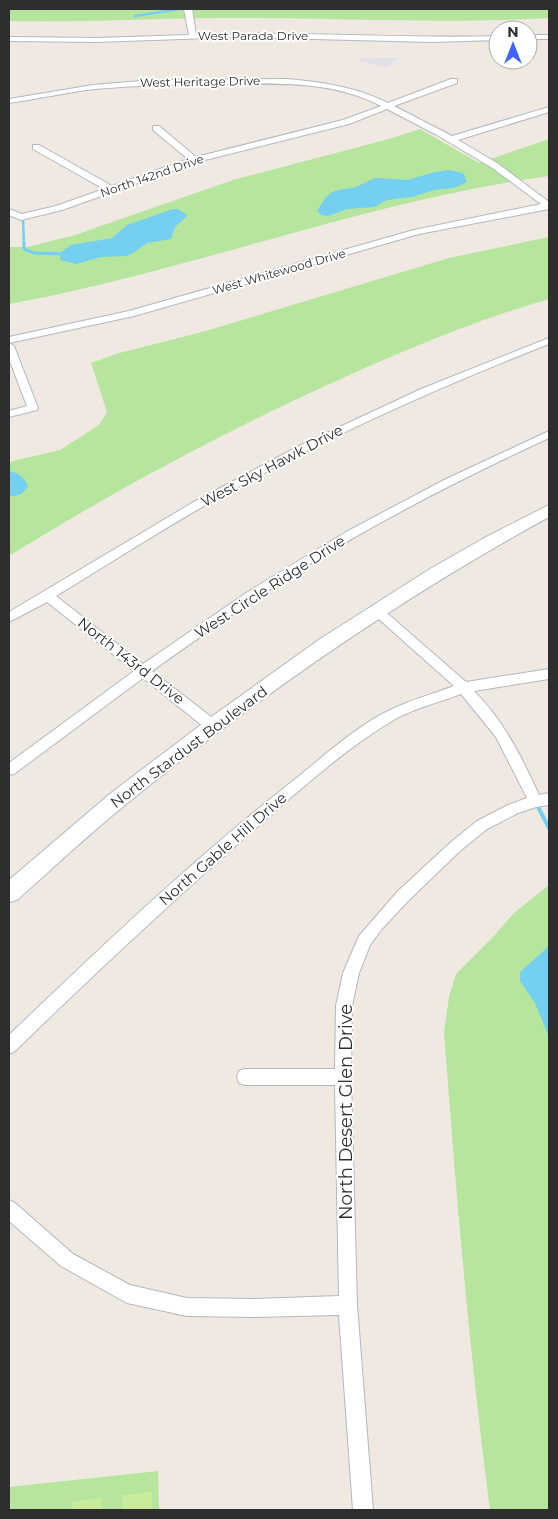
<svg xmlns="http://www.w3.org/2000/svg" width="558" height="1519" viewBox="0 0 558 1519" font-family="Montserrat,sans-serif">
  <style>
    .industrial { fill: #e3e1e8 }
    .green { fill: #b6e59e }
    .pitch { fill: #c9ec9a }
    .water { fill: #75cff0 }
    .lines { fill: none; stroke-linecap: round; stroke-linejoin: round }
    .stream-far2 { stroke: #75cff0; stroke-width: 2.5 }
    .stream-far1 { stroke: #75cff0; stroke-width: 3 }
    .stream { stroke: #75cff0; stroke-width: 4 }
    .street-casing { stroke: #b4b7c1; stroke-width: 2 }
    .secondary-casing { stroke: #b4b7c1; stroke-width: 2 }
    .street { fill: #fff; fill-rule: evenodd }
    .secondary { fill: #fff; fill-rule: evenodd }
    .labels { text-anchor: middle; stroke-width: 4; stroke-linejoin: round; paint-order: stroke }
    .far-street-label { font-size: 12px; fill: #2e2e2e; stroke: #fff }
    .street-label { font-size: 15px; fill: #2e2e2e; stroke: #fff }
    .near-street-label { font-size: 18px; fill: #2e2e2e; stroke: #fff }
  </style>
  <rect width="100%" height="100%" fill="#efe9e1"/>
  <polygon class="industrial" points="359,58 400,58 386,68 359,61"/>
  <g class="green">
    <path d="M9,9H549V18C447,24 345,18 243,18C165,17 87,23 9,21Z"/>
    <path d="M420,129L479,163L549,139V176C365,201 191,271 9,304V247H27L75,235L233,180L389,139Z"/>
    <path d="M549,237V299C462,324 379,361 297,399C198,446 102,498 9,556V462L60,450L99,425L107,412L91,363L119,353L206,331L449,258Z"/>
    <path d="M549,885V1510H490C469,1351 456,1192 444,1032L449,997L456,974L492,938L514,913Z"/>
    <polygon points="158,1471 159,1510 9,1510 9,1487"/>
  </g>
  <g class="pitch">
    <polygon points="152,1492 152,1510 123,1510 122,1495"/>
    <polygon points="101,1498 102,1510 72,1510 72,1502"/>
  </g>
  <g class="water">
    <polygon points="450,170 463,173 467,182 454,188 434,190 412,197 387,200 374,207 347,209 328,216 321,215 317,211 326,197 334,191 356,187 375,178 407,180 435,172"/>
    <polygon points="173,209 178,209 187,215 186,217 175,227 171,239 147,243 133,253 126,256 101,257 76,264 60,260 61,252 71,245 112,238 127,225"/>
    <path d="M9,471C19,473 24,477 28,486C23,495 18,496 9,496Z"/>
    <polygon points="549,946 549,1037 535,1003 520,981 520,972"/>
  </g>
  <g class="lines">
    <g class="stream-far2">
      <polyline points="135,16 180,9"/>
      <polyline points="23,221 24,245"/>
    </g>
    <polyline class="stream-far1" points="24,243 24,249 34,253 65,254"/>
    <polyline class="stream" points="536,803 549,828"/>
    <g class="street-casing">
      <g id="street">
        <path d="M184,9H192L196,34C297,31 397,39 498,36V40L432,42L238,37L97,42L9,41V37L97,38L189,35Z"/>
        <rect x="528" y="35" width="21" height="4"/>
        <path d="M287,79C322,82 357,87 388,103L451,79H457V83L394,106L452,136L549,107V112L458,140L497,163L549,202V209L419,234L134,316L9,343L14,346L38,408L37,410L9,417V411L27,406L9,359V337L129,311L414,230L541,204L491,167L437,135L387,109L349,124L197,162L62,210L21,220L9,215V209L22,214L56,206L104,189L33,149V145H39L112,186L188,159L153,130V126H159L196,157L343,120L381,106C335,82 283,83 232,84C186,84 141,85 95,89C67,92 38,99 9,103V99L93,85L153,80Z"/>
        <path d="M549,338V344C439,387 332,435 229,492C170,524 114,561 56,596L143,664L246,593L346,532L444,480L549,431V438C460,479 372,524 289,577C242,607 197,639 152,671L219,723L221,727L219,731L214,732L209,731L143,678L14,774L9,775V763L134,671L47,602L9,622V612L192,503L299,446L421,389Z"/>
        <path d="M376,606L380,607L466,682L549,669V679L474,691C504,721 521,756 539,795L549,793V805L536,807L518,813L487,829L460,851L408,901L381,930L370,945L359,973L352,1006L351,1077L357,1305L373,1510H353L339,1315L253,1317L187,1316L127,1303L61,1266L9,1221V1200L15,1203L73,1254L130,1285L187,1298L253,1299L339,1296L335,1085H245L239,1083L237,1077L239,1071L245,1069H335L336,1006L343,973L359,936L398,891L450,843L477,821L508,805L527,798L496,737L461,694C440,702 416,708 397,718C345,748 294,795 248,835C168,905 91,977 15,1051L9,1054V1035C99,949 190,862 289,784C321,759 353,728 390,710C410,700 433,694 454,686L372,613L370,610L372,607Z"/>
      </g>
    </g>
    <g class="secondary-casing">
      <path id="secondary" d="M549,505V517C399,599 258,697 125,805C88,835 53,868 17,900L9,902V880L111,793L214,715L320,639L430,569L486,537Z"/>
    </g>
    <use href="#street" class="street"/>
    <use href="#secondary" class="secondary"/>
  </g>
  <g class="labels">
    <g class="far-street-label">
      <text x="253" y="40">West Parada Drive</text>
      <text transform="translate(200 82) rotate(-1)" y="4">West Heritage Drive</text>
      <text transform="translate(152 176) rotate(-19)" y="4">North 142nd Drive</text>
      <text transform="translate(279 272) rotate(-16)" y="4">West Whitewood Drive</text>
    </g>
    <g class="street-label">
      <text transform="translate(272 466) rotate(-28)" y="5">West Sky Hawk Drive</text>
      <text transform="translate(270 587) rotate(-33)" y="5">West Circle Ridge Drive</text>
      <text transform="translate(131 661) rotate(38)" y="5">North 143rd Drive</text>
      <text transform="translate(189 747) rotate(-37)" y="5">North Stardust Boulevard</text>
      <text transform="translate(223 849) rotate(-41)" y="5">North Gable Hill Drive</text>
    </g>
    <g class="near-street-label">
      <text transform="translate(346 1112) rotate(-90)" y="6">North Desert Glen Drive</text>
    </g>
  </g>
  <rect width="558" height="1519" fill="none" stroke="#2e2e2e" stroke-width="20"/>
  <g transform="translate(513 45)"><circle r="24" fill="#ffffff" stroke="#ababab"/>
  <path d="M0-4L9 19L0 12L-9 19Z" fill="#4264fb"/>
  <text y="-8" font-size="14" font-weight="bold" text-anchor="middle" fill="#2e2e2e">N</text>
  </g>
</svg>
